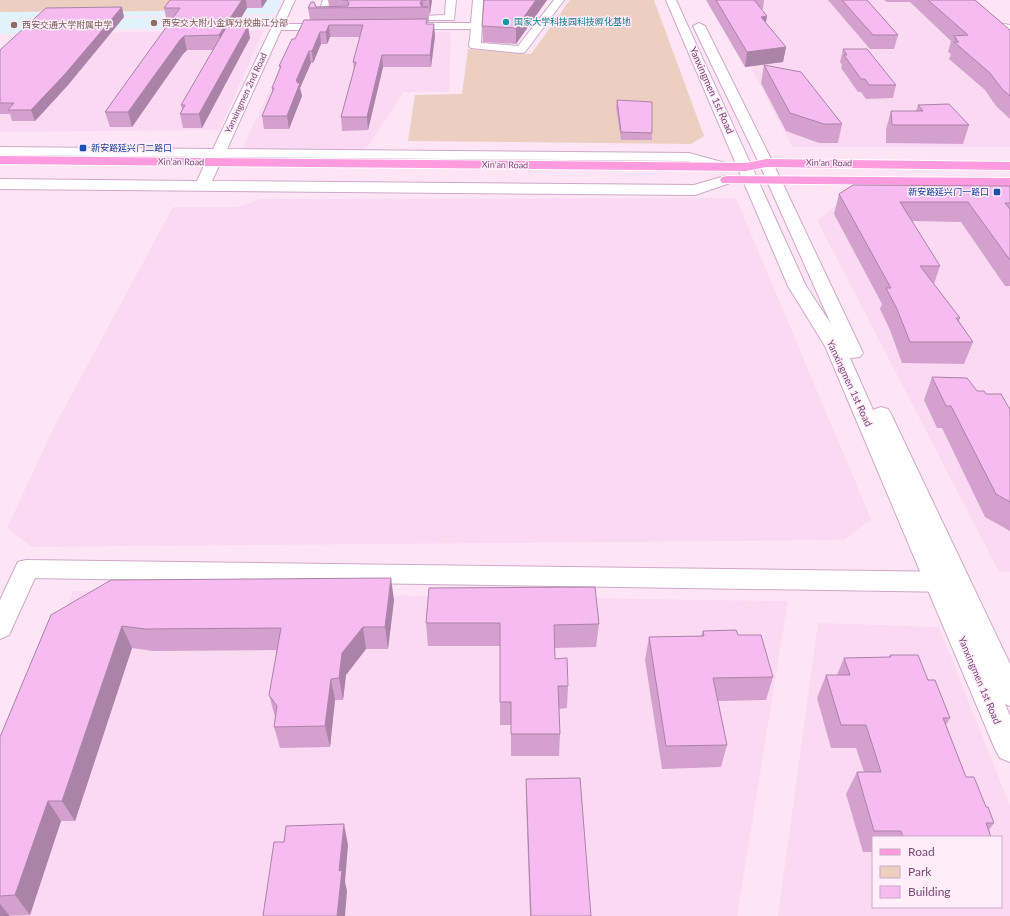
<svg xmlns="http://www.w3.org/2000/svg" width="1010" height="916" viewBox="0 0 1010 916" font-family="Lato,'Noto Sans SC',sans-serif">
  <style>
    .residential { fill: #fbd9f2; fill-rule: evenodd }
    .education { fill: #e2f2fa }
    .green { fill: #edcfc2 }
    .lines { fill: none; stroke-linecap: round; stroke-linejoin: round }
    .minor-casing { stroke: #cfa8c9; stroke-width: 2 }
    .tertiary-casing { stroke: #cfa8c9; stroke-width: 2 }
    .primary-casing { stroke: #fff; stroke-width: 2 }
    .minor { fill: #fff; fill-rule: evenodd }
    .tertiary { fill: #fff; fill-rule: evenodd }
    .primary { fill: #ff9bde; fill-rule: evenodd }
    .wall { fill: #d4a1ce }
    .shaded-wall { fill: #ac83a8 }
    .building { fill: #f6bbf0; stroke: #ac83a8 }
    .culture-dot { fill: #0f9aa8; stroke: #ffedfa; stroke-width: 1.5 }
    .education-dot { fill: #8d6e63; stroke: #ffedfa; stroke-width: 1.5 }
    .transit-dot { fill: #1a4fb4; stroke: #ffedfa; stroke-width: 1.5 }
    .labels { text-anchor: middle; stroke-width: 3; stroke-linejoin: round; paint-order: stroke }
    .far-culture-label { font-size: 9px; fill: #0d838f; stroke: #ffedfa; text-anchor: start }
    .far-education-label { font-size: 9px; fill: #785e54; stroke: #ffedfa; text-anchor: start }
    .far-street-label { font-size: 9px; fill: #7a4877; stroke: #ffedfa }
    .far-transit-label { font-size: 9px; fill: #164399; stroke: #ffedfa; text-anchor: start }
    .street-label { font-size: 10px; fill: #7a4877; stroke: #ffedfa }
  </style>
  <rect width="100%" height="100%" fill="#fee5f6"/>
  <g class="residential">
    <polygon points="716,0 955,0 1010,34 1010,147 792,147"/>
    <polygon points="264,30 219,130 0,132 0,56 24,34"/>
    <polygon points="451,32 449,92 404,92 365,151 241,151 297,33"/>
    <polygon points="847,197 1010,198 1010,572 999,572 817,220"/>
    <polygon points="736,198 871,519 844,540 32,547 7,528 54,427 173,207 237,207 261,199"/>
    <polygon points="73,591 788,601 737,916 0,916 0,754"/>
    <path d="M818,623L939,627L1010,806V916H778ZM873,837H1001V907H873Z"/>
  </g>
  <g class="education">
    <polygon points="0,0 282,0 275,14 37,17 19,34 0,34"/>
    <polygon points="273,16 267,28 30,30 42,18"/>
  </g>
  <g class="green">
    <polygon points="0,0 172,0 163,11 0,12"/>
    <polygon points="570,0 654,0 704,136 691,144 408,141 415,95 462,94 468,49 531,54"/>
  </g>
  <g class="lines">
    <g class="minor-casing">
      <g id="minor">
        <polygon points="285,0 295,0 284,24 331,24 337,27 331,30 281,30 227,149 689,153 729,164 731,167 729,170 724,171 688,161 223,157 212,181 694,185 725,176 730,177 732,180 730,183 695,195 0,189 0,179 197,181 208,157 0,155 0,147 213,149"/>
        <polygon points="323,0 333,0 328,15 344,16 345,18 344,20 318,20 317,18"/>
        <polygon points="446,0 456,0 454,20 423,20 422,18 423,16 445,15"/>
        <polygon points="473,0 483,0 481,43 518,46 554,0 564,0 525,52 521,53 471,48 469,46 471,29 406,29 400,26 406,23 471,23"/>
        <polygon points="998,23 1010,25 1010,31 994,28 992,26 994,24"/>
        <polygon points="27,560 954,572 963,575 967,582 963,589 954,592 27,578 18,576 15,569 18,562"/>
      </g>
    </g>
    <g class="tertiary-casing">
      <g id="tertiary">
        <polygon points="666,0 676,0 806,286 831,324 759,163 693,26 699,23 705,26 773,163 863,353 860,357 850,358 873,410 881,407 888,409 891,414 1010,664 1010,706 1005,704 1010,716 1010,762 1000,758 995,749 825,346 788,286"/>
        <polygon points="27,560 36,562 39,569 9,635 0,639 0,600 18,562"/>
      </g>
    </g>
    <g class="primary-casing">
      <g id="primary">
        <polygon points="0,156 746,163 766,159 1010,162 1010,170 766,167 746,171 0,164"/>
        <polygon points="727,176 1010,178 1010,186 722,183 720,180 722,177"/>
      </g>
    </g>
    <use href="#minor" class="minor"/>
    <use href="#tertiary" class="tertiary"/>
    <use href="#primary" class="primary"/>
  </g>
  <g class="wall">
    <polygon points="170,0 267,0 262,8 247,8 236,26 250,38 202,128 183,128 180,114 182,110 181,105 214,50 187,50 183,54 132,127 110,127 105,112 171,22 167,22 164,8"/>
    <polygon points="328,0 432,0 430,14 429,14 429,22 427,22 427,24 435,36 431,67 383,67 368,130 342,131 341,117 354,71 353,62 360,37 330,37 327,44 321,44 313,63 311,63 300,88 302,96 289,129 264,129 262,116 272,92 272,88 280,69 279,66 295,39 310,20 308,8 329,7"/>
    <polygon points="484,0 547,0 516,44 483,42 482,26"/>
    <polygon points="706,0 764,0 763,9 761,9 767,16 766,23 786,47 783,62 745,67"/>
    <polygon points="828,0 867,0 898,35 894,49 870,49"/>
    <polygon points="884,0 975,0 1010,30 1010,119 996,106 985,90 949,59 951,54 948,52 951,41 910,2 887,2"/>
    <polygon points="124,17 68,85 35,121 12,121 10,114 0,114 0,50"/>
    <polygon points="843,49 896,85 893,98 866,99 861,92 858,92 841,68 842,65 840,62"/>
    <polygon points="764,65 842,124 838,143 819,143 786,131 761,83"/>
    <polygon points="617,100 652,133 652,140 621,140 616,108"/>
    <polygon points="918,105 969,125 963,144 886,143 886,129 891,111 916,111"/>
    <polygon points="1010,186 1010,286 1005,286 961,222 912,221 940,266 934,284 960,318 959,321 973,342 964,364 902,363 890,330 880,309 882,304 834,214 839,194"/>
    <polygon points="932,377 986,394 1009,408 1010,408 1010,531 985,517 942,428 937,428 924,400"/>
    <polygon points="429,588 599,624 596,647 555,648 555,659 568,686 567,708 559,709 560,734 559,756 511,756 511,725 500,725 500,646 428,646 426,623"/>
    <polygon points="394,600 388,649 366,649 346,675 343,700 335,700 330,747 280,748 274,727 275,717 269,695 277,650 153,651 132,648 75,821 61,821 30,915 0,916 0,737 51,615"/>
    <polygon points="703,631 738,635 773,677 766,700 718,701 727,745 721,767 662,769 645,660 649,637 701,636"/>
    <polygon points="890,655 928,680 950,718 946,725 966,777 986,807 994,823 989,830 991,837 873,837 873,852 863,852 846,794 857,772 864,772 856,748 831,748 817,698 826,675 837,675 844,658 889,657"/>
    <polygon points="526,779 591,916 530,916 526,800"/>
  </g>
  <g class="shaded-wall">
    <polygon points="242,0 246,0 247,8 222,50 219,35"/>
    <polygon points="261,0 267,0 262,8"/>
    <polygon points="422,0 423,7 420,3"/>
    <polygon points="429,0 432,0 430,14"/>
    <polygon points="536,0 547,0 516,44 516,28"/>
    <polygon points="122,7 124,17 68,85 35,121 31,110"/>
    <polygon points="767,16 764,30 761,17"/>
    <polygon points="434,24 435,36 431,67 430,55"/>
    <polygon points="329,25 330,37 327,44 326,32"/>
    <polygon points="248,26 250,38 202,128 199,114"/>
    <polygon points="320,32 321,44 313,63 312,51"/>
    <polygon points="184,36 187,50 183,54 132,127 128,112 180,40"/>
    <polygon points="786,47 783,62 745,67 747,52"/>
    <polygon points="309,51 311,63 300,88 302,96 289,129 287,116 296,81"/>
    <polygon points="382,55 383,67 368,130 367,117"/>
    <polygon points="391,578 394,600 388,649 385,627"/>
    <polygon points="122,626 132,648 75,821 62,801"/>
    <polygon points="363,627 366,649 346,675 343,700 339,678 342,653"/>
    <polygon points="331,679 335,700 330,747 325,726"/>
    <polygon points="48,801 61,821 30,915 15,895"/>
    <polygon points="344,824 348,845 345,882 347,891 345,916 337,916 339,871"/>
    <polygon points="0,904 9,915 9,916 0,916"/>
  </g>
  <g class="building">
    <polygon points="170,0 242,0 219,35 184,36 180,40 128,112 105,112 180,8 164,8"/>
    <polygon points="343,0 426,0 422,0 420,3 422,7 428,7 308,8 311,2 314,2 316,7 348,6 349,3 347,0"/>
    <polygon points="484,0 536,0 516,28 482,26"/>
    <polygon points="716,0 754,0 767,16 761,17 786,47 747,52"/>
    <polygon points="842,0 867,0 898,35 873,35"/>
    <polygon points="928,0 975,0 1010,30 1010,96 1002,89 990,73 954,42 959,42 955,39 957,39 953,36 968,35"/>
    <polygon points="122,7 65,74 31,110 8,110 14,103 0,103 0,50 46,8"/>
    <polygon points="427,19 426,24 434,24 430,55 382,55 367,117 341,117 356,62 353,62 363,25 329,25 326,32 320,32 312,51 309,51 296,81 298,81 297,83 300,83 287,116 262,116 274,88 272,88 281,66 279,66 292,39 295,39 304,20"/>
    <polygon points="227,26 248,26 199,114 180,114 185,105 181,105"/>
    <polygon points="843,49 867,49 896,85 869,85 865,79 861,79 844,55 847,55"/>
    <polygon points="764,65 801,72 842,124 824,124 790,113"/>
    <polygon points="617,100 652,102 652,133 621,132"/>
    <polygon points="949,104 969,125 892,125 891,111 923,111 918,105"/>
    <polygon points="853,185 1010,186 1010,203 1005,203 1010,209 1010,260 968,202 900,202 940,266 920,266 960,318 956,318 973,342 910,342 897,309 886,288 891,288 839,194"/>
    <polygon points="932,377 967,378 977,391 984,391 986,394 1001,394 1009,408 1010,408 1010,502 996,494 951,406 946,406"/>
    <polygon points="391,578 385,627 363,627 342,653 339,678 331,679 325,726 274,727 277,706 269,695 281,628 145,629 122,626 62,801 48,801 15,895 0,896 0,737 51,615 111,580"/>
    <polygon points="595,587 599,624 554,625 555,659 567,658 568,686 558,686 560,734 511,734 511,702 500,702 500,623 426,623 429,588"/>
    <polygon points="736,630 738,635 761,635 773,677 713,678 727,745 666,746 649,637 704,636 703,631"/>
    <polygon points="890,655 918,655 928,680 935,680 950,718 943,718 966,777 974,777 986,807 988,807 994,823 986,823 991,837 903,837 901,831 874,831 857,772 881,772 866,725 841,725 826,675 850,675 844,658 891,657"/>
    <polygon points="580,778 591,916 531,916 526,779"/>
    <polygon points="344,824 339,871 342,870 337,916 263,916 274,842 284,842 286,826"/>
  </g>
  <circle class="culture-dot" cx="506" cy="22" r="4"/>
  <g class="education-dot">
    <circle cx="154" cy="23" r="4"/>
    <circle cx="14" cy="25" r="4"/>
  </g>
  <g class="transit-dot">
    <rect x="79" y="144" width="8" height="8" rx="2"/>
    <rect x="993" y="188" width="8" height="8" rx="2"/>
  </g>
  <g class="labels">
    <g class="far-culture-label">
      <text x="514" y="25">国家大学科技园科技孵化基地</text>
    </g>
    <g class="far-education-label">
      <text x="162" y="26">西安交大附小金辉分校曲江分部</text>
      <text x="22" y="28">西安交通大学附属中学</text>
    </g>
    <g class="far-street-label">
      <text transform="translate(246 93) rotate(-65)" y="3">Yanxingmen 2nd Road</text>
      <text transform="translate(181 162) rotate(1)" y="3">Xin'an Road</text>
      <text transform="translate(829 163) rotate(1)" y="3">Xin'an Road</text>
      <text transform="translate(505 165) rotate(1)" y="3">Xin'an Road</text>
    </g>
    <g class="far-transit-label">
      <text x="91" y="151">新安路延兴门二路口</text>
      <text x="989" y="195" text-anchor="end">新安路延兴门一路口</text>
    </g>
    <g class="street-label">
      <text transform="translate(712 90) rotate(66)" y="4">Yanxingmen 1st Road</text>
      <text transform="translate(850 383) rotate(65)" y="4">Yanxingmen 1st Road</text>
      <text transform="translate(980 680) rotate(67)" y="4">Yanxingmen 1st Road</text>
    </g>
  </g>
  <rect x="872" y="836" width="130" height="72" fill="#ffedfa" stroke="#caabc6"/>
  <rect x="880" y="849" width="20" height="6" fill="#ff9bde" stroke="#caabc6"/>
  <text x="908" y="856" font-size="12" fill="#7a4877">Road</text>
  <rect x="880" y="866" width="20" height="12" fill="#edcfc2" stroke="#caabc6"/>
  <text x="908" y="876" font-size="12" fill="#7a4877">Park</text>
  <rect x="880" y="886" width="20" height="12" fill="#f6bbf0" stroke="#caabc6"/>
  <text x="908" y="896" font-size="12" fill="#7a4877">Building</text>
</svg>
